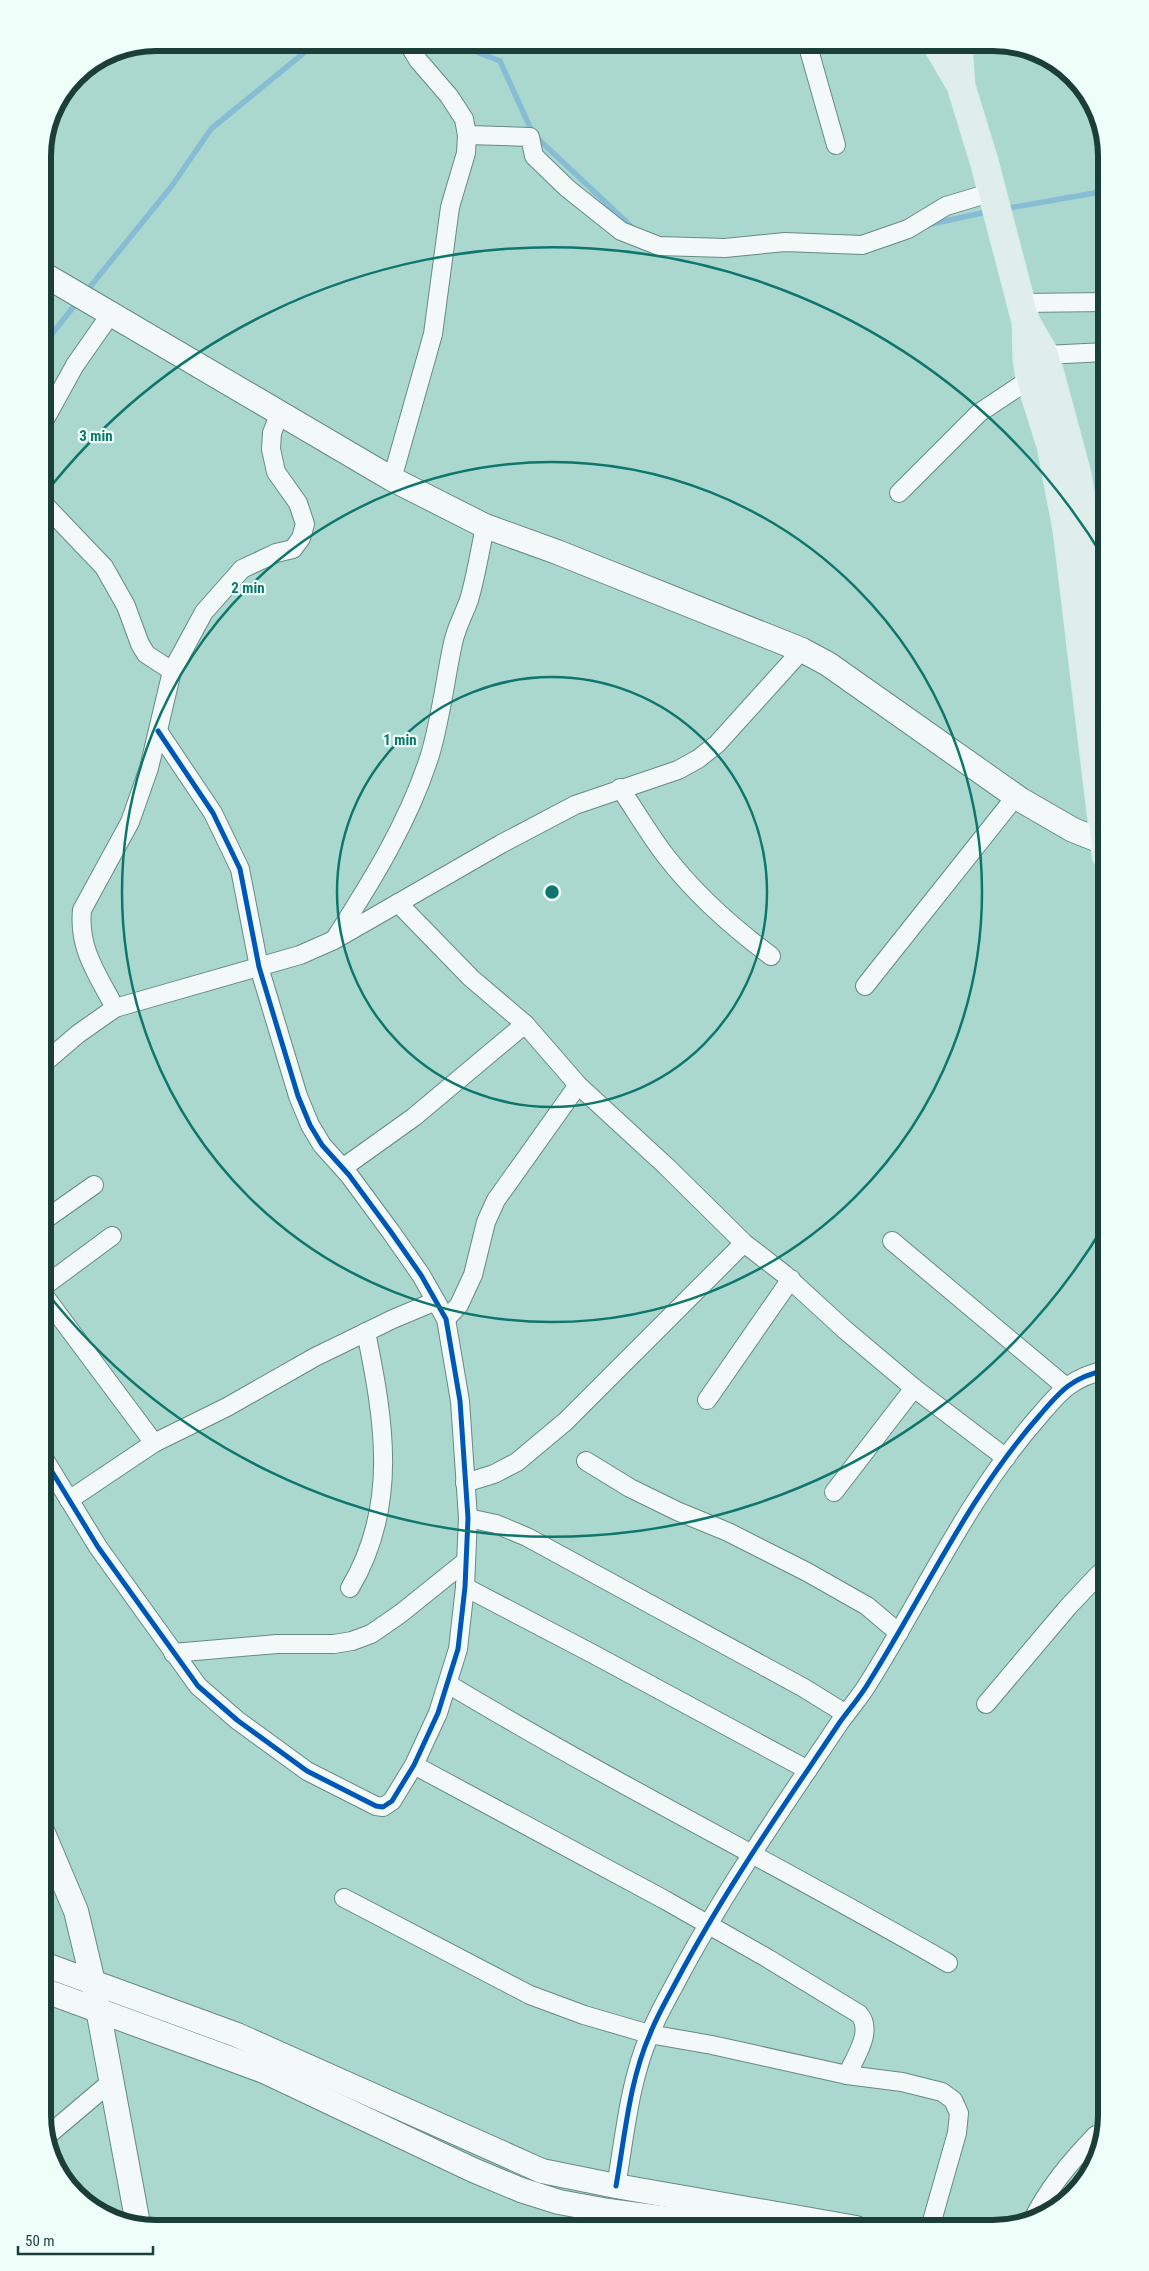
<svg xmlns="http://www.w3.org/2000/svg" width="1149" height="2271" viewBox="0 0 1149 2271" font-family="'Roboto Condensed',sans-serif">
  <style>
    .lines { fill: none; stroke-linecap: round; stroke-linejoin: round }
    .stream { stroke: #86bdd5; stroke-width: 5.5 }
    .street-casing { stroke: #678a83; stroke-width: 20 }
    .secondary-casing { stroke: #678a83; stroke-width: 26 }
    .primary-casing { stroke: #d9ede9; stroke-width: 29 }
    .street { stroke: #f2f9f8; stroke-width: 18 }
    .secondary { stroke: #f2f9f8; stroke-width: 24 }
    .primary { stroke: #dfeeeb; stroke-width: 26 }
    .cycleway-casing { stroke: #eefef9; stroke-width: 8 }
    .cycleway { stroke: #0057b8; stroke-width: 5 }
    .ring { fill: none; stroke: #0f766e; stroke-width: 2.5 }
    .rim { fill: none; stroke: #1b3f38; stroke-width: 6 }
    .centre { fill: #0f766e; stroke: #eefef9; stroke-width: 2.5 }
    .ring-label { font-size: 15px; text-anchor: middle; font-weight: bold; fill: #0f766e; stroke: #eefef9; stroke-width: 4.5; stroke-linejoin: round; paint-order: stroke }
  </style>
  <rect width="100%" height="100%" fill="#aad8ce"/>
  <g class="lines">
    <g class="stream">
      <polyline points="454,43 500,61 533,134 635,230"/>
      <polyline points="1003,209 1106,191"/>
      <polyline points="927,225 991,211"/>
      <polyline points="85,293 171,187 211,129 316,43"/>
      <polyline points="43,345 79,300"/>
    </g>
    <g class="street-casing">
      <g id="street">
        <polyline points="807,43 836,145"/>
        <polyline points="467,135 530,137 534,156 567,188 621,231 659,246 725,248 785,242 862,245 908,229 946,206 993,192"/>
        <polyline points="1021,303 1106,302"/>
        <polyline points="1035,357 1045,355 1106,352"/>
        <polyline points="43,423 75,365 110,315"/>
        <polyline points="392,479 433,334 450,207 466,153 467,135 464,119 449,96 418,60 408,43"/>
        <polyline points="899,493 979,413 1030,379"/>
        <polyline points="43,503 104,567 126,606 140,644 146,654 172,671"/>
        <path d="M620,788C635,810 649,834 665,855C695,894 732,927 771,956"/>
        <polyline points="398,903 471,978 525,1024 578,1085 666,1166 744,1243 784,1274 844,1329 914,1388 1006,1458"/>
        <path d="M336,937C373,879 409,821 430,755C441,718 445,680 453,643C456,628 464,614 469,600C476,576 480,551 485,526"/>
        <polyline points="865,986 1016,796"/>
        <path d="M115,1008C98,975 78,949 82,910L130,822L149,768L172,671L204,612L242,569L276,553L293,549L301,538L305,524L298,503L276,472L271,449L272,433L280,412"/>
        <polyline points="43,1064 78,1034 115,1008 300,955 334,940 501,844 575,805 678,770 698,759 717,744 802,650"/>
        <polyline points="344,1167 414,1117 525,1024"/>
        <polyline points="43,1221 94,1185"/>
        <polyline points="892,1241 1066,1387"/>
        <polyline points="43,1287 112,1236"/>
        <polyline points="43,1294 154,1443"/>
        <polyline points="446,1319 459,1305 473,1275 486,1222 496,1200 578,1085"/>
        <polyline points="707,1400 791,1279"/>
        <polyline points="43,1457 98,1547 198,1686 237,1720 307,1771 376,1806 383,1807 392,1801 414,1765 438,1713 458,1649 465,1587 468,1518 460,1401 446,1319 421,1275 391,1232 349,1175 322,1145 310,1125 298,1096 259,967 240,869 213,813 158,731"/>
        <polyline points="586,1461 630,1488 677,1511 728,1532 807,1572 867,1606 899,1633"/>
        <polyline points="465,1483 494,1474 517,1462 566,1421 744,1243"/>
        <polyline points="834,1492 914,1388"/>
        <polyline points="69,1500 154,1443 227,1407 315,1357 393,1319 436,1301"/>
        <polyline points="468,1518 496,1524 527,1537 804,1688 846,1714"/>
        <polyline points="465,1587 593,1654 808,1770"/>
        <path d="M350,1588C399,1506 384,1420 366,1332"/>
        <polyline points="173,1653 277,1644 334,1644 352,1641 371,1634 400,1614 466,1561"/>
        <path d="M448,1684C611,1782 782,1867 948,1963"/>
        <polyline points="986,1704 1068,1607 1099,1574 1106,1568"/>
        <path d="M414,1765L665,1900L767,1958L859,2014C874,2031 855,2057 847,2075"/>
        <polyline points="344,1898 530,1995 584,2015 649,2034 712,2045 847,2075 902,2082 942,2092 953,2100 959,2113 957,2133 930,2228"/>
        <polyline points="47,2136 112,2081"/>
        <path d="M616,2186C625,2136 629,2082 650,2034C657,2016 667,1999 676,1982C724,1891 783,1807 840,1722C850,1708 861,1696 869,1682C925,1593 969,1495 1040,1415C1061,1390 1073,1377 1106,1370"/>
        <path d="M1032,2221C1048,2188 1071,2161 1096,2135"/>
      </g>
    </g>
    <g class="secondary-casing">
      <g id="secondary">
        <polyline points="43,274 392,479 485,526 557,552 802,650 828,664 1021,800 1073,830 1106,843"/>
        <polyline points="43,1833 76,1911 93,1982 138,2224"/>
        <polyline points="43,1964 237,2035 542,2171 616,2186 856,2228"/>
        <polyline points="43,1990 264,2071 473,2170 521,2190 559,2202 608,2211 736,2228"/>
      </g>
    </g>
    <g class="primary-casing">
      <g id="primary">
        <polyline points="936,43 957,79"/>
        <polyline points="958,43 961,86 984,161 1021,303 1026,323 1027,359 1030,379 1051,446 1067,530 1106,855"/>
        <polyline points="1027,324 1045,355 1077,474 1091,553 1106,691"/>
      </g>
    </g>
    <use href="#street" class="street"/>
    <use href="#secondary" class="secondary"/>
    <use href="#primary" class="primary"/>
    <g class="cycleway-casing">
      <g id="cycleway">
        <polyline points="43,1457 98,1547 198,1686 237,1720 307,1771 376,1806 383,1807 392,1801 414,1765 438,1713 458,1649 465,1587 468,1518 460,1401 446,1319 421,1275 391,1232 349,1175 322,1145 310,1125 298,1096 259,967 240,869 213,813 158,731"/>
        <path d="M616,2186C625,2136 629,2082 650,2034C657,2016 667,1999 676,1982C724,1891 783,1807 840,1722C850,1708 861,1696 869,1682C925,1593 969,1495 1040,1415C1061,1390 1073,1377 1106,1370"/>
      </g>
    </g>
    <use href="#cycleway" class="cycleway"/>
  </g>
  <g class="ring">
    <circle cx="552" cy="892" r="215"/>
    <circle cx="552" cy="892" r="430"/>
    <path d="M1105 1224A645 645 0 0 1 44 1289M44 495A645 645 0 0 1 1105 560"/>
  </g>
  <path d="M0 0H1149V2271H0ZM156 51H993A105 105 0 0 1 1098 156V2115A105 105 0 0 1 993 2220H156A105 105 0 0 1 51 2115V156A105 105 0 0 1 156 51Z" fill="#eefef9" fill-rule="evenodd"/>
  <path class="rim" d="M156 51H993A105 105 0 0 1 1098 156V2115A105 105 0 0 1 993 2220H156A105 105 0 0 1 51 2115V156A105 105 0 0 1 156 51Z"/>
  <circle cx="552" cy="892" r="8" class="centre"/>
  <g class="ring-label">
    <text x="96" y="441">3 min</text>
    <text x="248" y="593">2 min</text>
    <text x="400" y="745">1 min</text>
  </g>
  <path d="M18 2246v8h135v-8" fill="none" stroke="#1b3f38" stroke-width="2.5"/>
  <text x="25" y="2246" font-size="15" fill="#1b3f38" stroke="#eefef9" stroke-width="4" paint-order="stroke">50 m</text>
</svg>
